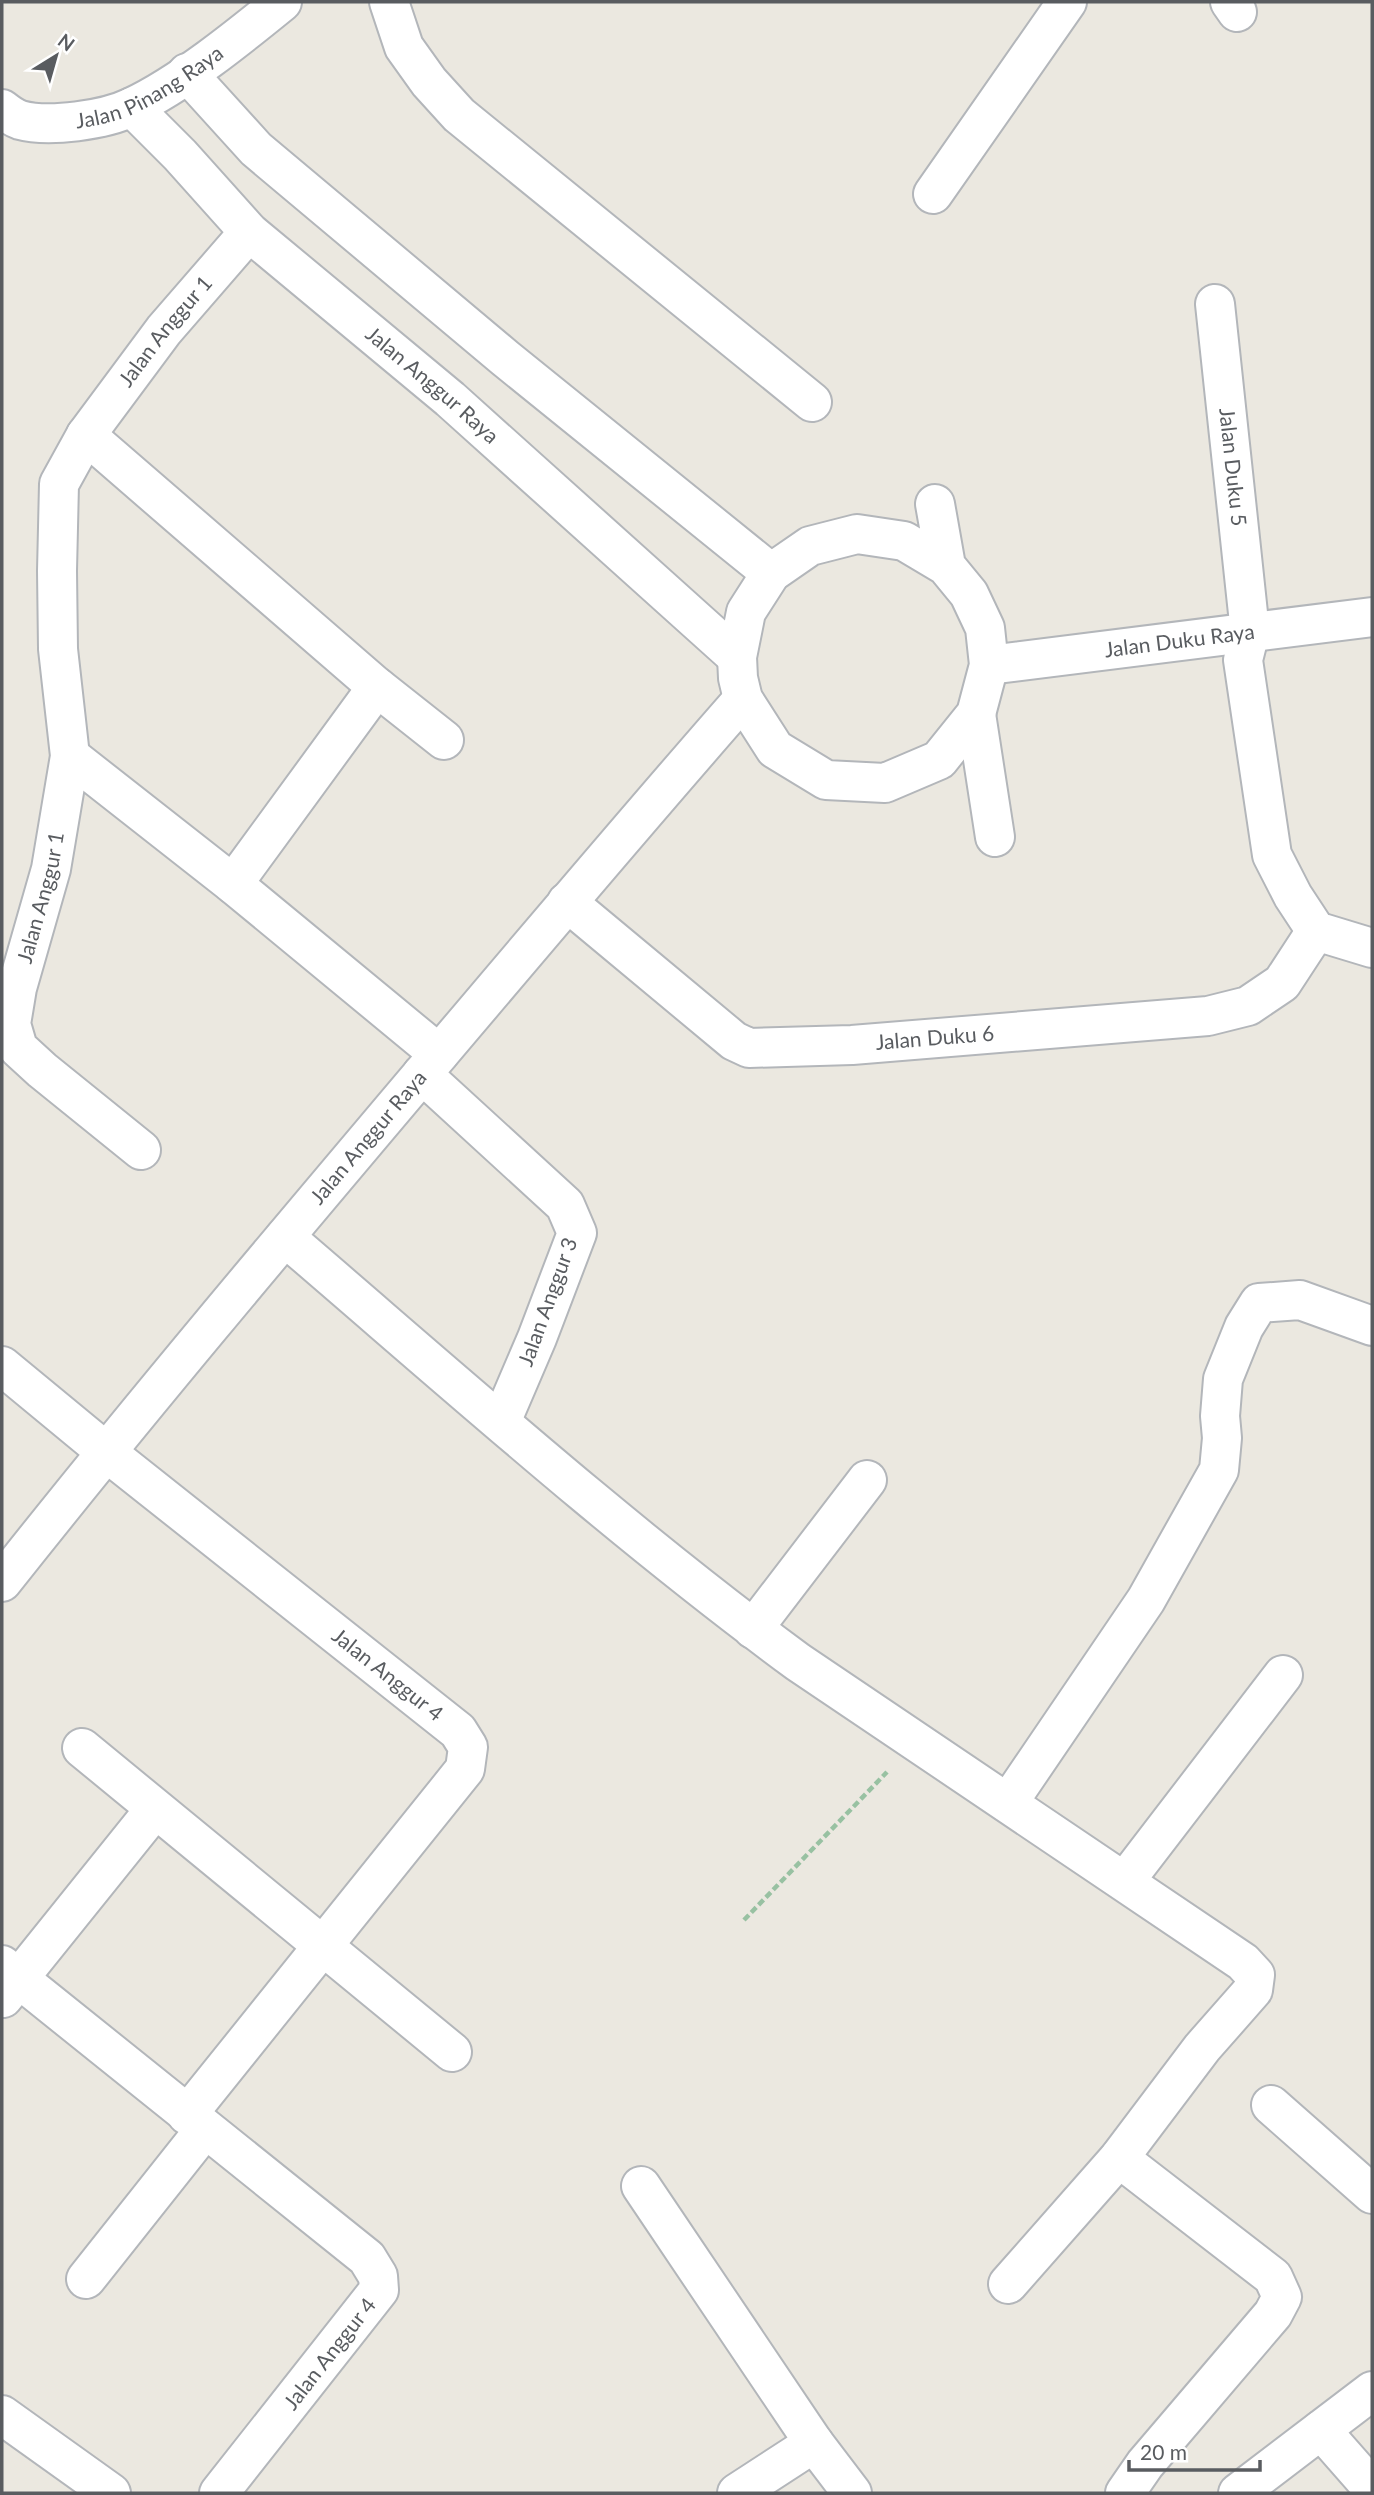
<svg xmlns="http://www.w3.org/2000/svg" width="1374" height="2495" viewBox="0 0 1374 2495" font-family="Lato,sans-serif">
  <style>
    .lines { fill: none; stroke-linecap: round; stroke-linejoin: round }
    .minor-casing { stroke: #b3b6ba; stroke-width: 42 }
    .path { stroke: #98c1a2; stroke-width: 4.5; stroke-dasharray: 7 3.5; stroke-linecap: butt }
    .minor { stroke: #fff; stroke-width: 38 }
    .labels { text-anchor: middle; stroke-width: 7; stroke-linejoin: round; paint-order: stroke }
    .street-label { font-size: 21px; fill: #595c60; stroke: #fff }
  </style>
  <rect width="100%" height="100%" fill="#ebe8e0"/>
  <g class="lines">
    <g class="minor-casing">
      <g id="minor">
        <polyline points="389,2 404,47 429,82 459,115 812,402"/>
        <polyline points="1230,2 1237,12"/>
        <polyline points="187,73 256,149 505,358 771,573"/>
        <path id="s1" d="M132,107L180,155L249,232L450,399L737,657"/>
        <path id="s2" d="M2,109C7,113 14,118 20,120C49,128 105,120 132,107C181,84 239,37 282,2"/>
        <polyline points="933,194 1067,2"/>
        <path id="s3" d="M1215,304L1250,632L1243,660L1272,855L1293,896L1316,931L1372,948"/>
        <polyline points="86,435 377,687 444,740"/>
        <polyline points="935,504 946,566 969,594 985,628 989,665 976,714 939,760 885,783 826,780 775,749 743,699 738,678 737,657 746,612 771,573 810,546 857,534 904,541 946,566"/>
        <path id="s4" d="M989,665L1372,617"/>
        <polyline points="976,714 995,837"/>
        <polyline points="70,756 233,884 439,1054"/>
        <polyline points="233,884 377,687"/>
        <path id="s5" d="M567,902L734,1041L749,1048L852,1045L1208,1016L1248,1006L1282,983L1316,931"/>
        <polyline points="422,1074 565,1205 577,1233 537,1338 501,1422"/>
        <path id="s6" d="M141,1150L42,1070L18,1048L11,1024L17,988L51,869L70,756L58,649L57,571L59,484L86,435L164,330L249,232"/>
        <path d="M285,1237C453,1381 619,1530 798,1662L1243,1962L1255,1975L1253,1990L1202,2048L1119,2158L1008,2284"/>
        <path id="s7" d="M2,1366L105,1451L458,1731L468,1747L465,1769L187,2115"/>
        <path id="s8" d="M2,1582C139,1409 281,1241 423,1073C529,948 635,822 743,699"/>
        <polyline points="753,1629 867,1480"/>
        <polyline points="82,1748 452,2052"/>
        <polyline points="1008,1803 1146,1600 1219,1470 1222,1438 1220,1416 1223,1379 1244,1327 1259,1303 1300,1300 1372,1326"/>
        <polyline points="1125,1881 1283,1675"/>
        <polyline points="2,1965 367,2258 378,2276 379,2290 219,2493"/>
        <polyline points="3,1998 155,1809"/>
        <polyline points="1271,2105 1372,2194"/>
        <polyline points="1119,2158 1273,2277 1282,2297 1273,2314 1145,2464 1125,2493"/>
        <polyline points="641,2186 814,2443 852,2493"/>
        <polyline points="86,2279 205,2129"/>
        <polyline points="2,2415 111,2493"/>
        <polyline points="1321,2430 1372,2488"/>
        <polyline points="737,2493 814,2443"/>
        <polyline points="1238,2493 1372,2391"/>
      </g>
    </g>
    <polyline class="path" points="744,1920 887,1772"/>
    <use href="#minor" class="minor"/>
  </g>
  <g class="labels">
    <g class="street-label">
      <text dy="7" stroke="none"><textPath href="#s2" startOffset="159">Jalan Pinang Raya</textPath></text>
      <text dy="7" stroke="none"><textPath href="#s6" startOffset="919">Jalan Anggur 1</textPath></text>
      <text dy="7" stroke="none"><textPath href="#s1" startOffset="410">Jalan Anggur Raya</textPath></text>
      <text dy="7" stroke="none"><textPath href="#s3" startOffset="164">Jalan Duku 5</textPath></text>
      <text dy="7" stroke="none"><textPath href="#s4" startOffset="192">Jalan Duku Raya</textPath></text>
      <text dy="7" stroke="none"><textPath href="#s6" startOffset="315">Jalan Anggur 1</textPath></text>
      <text dy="7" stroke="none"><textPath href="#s5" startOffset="420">Jalan Duku 6</textPath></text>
      <text dy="7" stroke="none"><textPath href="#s8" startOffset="576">Jalan Anggur Raya</textPath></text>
      <text transform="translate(548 1302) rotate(-70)" y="7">Jalan Anggur 3</text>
      <text dy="7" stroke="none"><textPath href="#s7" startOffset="494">Jalan Anggur 4</textPath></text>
      <text transform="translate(330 2354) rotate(-52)" y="7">Jalan Anggur 4</text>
    </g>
  </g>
  <rect width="1374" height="2495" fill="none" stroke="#595c60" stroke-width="7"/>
  <g transform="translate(56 56) rotate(37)" stroke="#ffffff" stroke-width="5" paint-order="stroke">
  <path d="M0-5L12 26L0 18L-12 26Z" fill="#595c60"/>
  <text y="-10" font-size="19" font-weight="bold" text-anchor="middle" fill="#595c60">N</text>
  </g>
  <path d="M1129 2460v10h131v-10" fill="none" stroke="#595c60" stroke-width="3.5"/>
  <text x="1140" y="2460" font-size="21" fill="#595c60" stroke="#ffffff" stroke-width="5" paint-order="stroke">20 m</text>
</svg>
